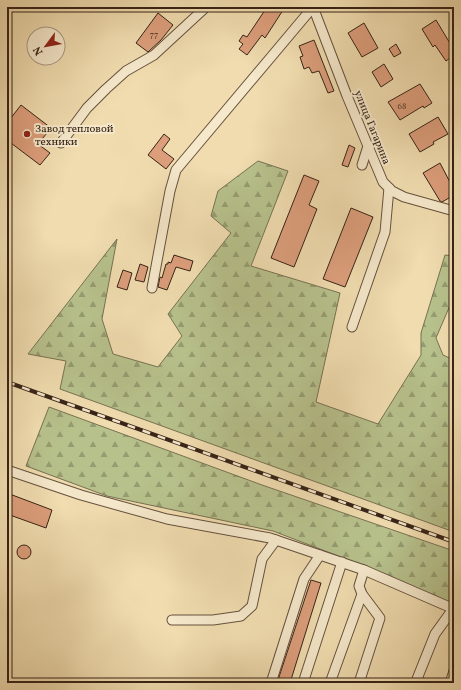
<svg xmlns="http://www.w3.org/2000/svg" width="461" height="690" viewBox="0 0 461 690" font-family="Vollkorn,serif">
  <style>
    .forest { fill: url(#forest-firs); stroke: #777252 }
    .building { fill: #dc9e7b; stroke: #372317 }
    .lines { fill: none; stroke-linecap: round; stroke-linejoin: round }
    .minor-casing { stroke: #65513d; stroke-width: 11 }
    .minor { stroke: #f5e8cb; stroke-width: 9 }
    .rail-casing { stroke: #372317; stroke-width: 4 }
    .rail { stroke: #f5e8cb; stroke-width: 2.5; stroke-dasharray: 8; stroke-linecap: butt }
    .poi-dot { fill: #8f2418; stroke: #f5e8cb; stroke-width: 1.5 }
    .labels { text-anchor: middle; stroke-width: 4; stroke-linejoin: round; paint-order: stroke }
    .number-label { font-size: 9px; fill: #604230 }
    .street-label { font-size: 11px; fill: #372317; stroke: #f5e8cb }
    .poi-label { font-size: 11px; fill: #372317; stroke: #f5e8cb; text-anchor: start }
  </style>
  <defs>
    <pattern id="forest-firs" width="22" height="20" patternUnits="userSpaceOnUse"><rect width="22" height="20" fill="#b7c18c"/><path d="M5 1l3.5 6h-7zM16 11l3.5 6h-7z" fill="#969c71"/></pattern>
  </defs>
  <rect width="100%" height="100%" fill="#f0dcaf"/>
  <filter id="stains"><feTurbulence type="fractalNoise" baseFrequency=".005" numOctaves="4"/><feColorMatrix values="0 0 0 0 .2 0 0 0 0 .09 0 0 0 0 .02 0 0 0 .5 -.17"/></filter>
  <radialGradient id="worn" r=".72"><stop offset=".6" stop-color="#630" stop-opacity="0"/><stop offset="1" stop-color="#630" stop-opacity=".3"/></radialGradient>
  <g class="forest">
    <polygon points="258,161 288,171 251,266 340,293 316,402 378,424 421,355 421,333 445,255 454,256 454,296 436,338 443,355 454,360 454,532 60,389 66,361 28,354 117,239 102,319 113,354 158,367 182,336 168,314 231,233 211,216 218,191"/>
    <polygon points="49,407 262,485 454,551 454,605 367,567 273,531 107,496 26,466"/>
  </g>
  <g class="building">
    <polygon points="267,7 285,7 265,38 262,35 247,55 239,49 243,44 239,41 243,35 247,37"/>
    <polygon points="158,13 173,25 161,40 148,52 136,43"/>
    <polygon points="436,20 454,50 454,55 446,61 435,45 433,47 422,29"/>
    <polygon points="364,23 378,48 362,57 348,33"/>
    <polygon points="314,40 334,91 328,93 319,71 312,73 309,67 304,69 300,57 303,56 299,46"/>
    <polygon points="396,44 401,53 394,57 389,49"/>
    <polygon points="384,64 393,79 381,87 372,72"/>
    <polygon points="420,84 432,103 424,108 423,106 400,120 388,102"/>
    <polygon points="21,105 51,128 38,144 50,153 40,165 7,140 7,123"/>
    <polygon points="438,117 448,134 433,142 434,144 420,152 409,134"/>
    <polygon points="164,134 170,139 162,150 174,159 166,169 148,155"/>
    <polygon points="349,145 355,148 348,167 342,165"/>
    <polygon points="440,163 454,190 454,195 442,202 440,201 423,173"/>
    <polygon points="304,175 319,181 309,205 317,209 294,267 271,258"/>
    <polygon points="351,208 373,217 345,287 323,279"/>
    <polygon points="174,255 193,261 190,271 176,267 167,290 158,287 160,277 162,278 166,264 168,264 168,262 171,263"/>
    <polygon points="140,264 148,267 144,282 135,280"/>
    <polygon points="123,270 132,273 127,290 117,287"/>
    <polygon points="7,493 52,510 46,528 7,514"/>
    <circle cx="24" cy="552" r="7"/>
    <polygon points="311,580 321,583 290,683 277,683"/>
  </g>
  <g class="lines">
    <g class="minor-casing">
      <g id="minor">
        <polyline points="313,7 347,96 383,182 392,191 404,197 454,211"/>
        <polyline points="61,143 87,108 106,89 126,71 154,55 206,7"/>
        <polyline points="362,165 368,146"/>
        <polyline points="152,288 170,191 176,170 313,7"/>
        <polyline points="352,327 385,232 389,188"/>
        <polyline points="7,470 81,495 167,519 270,538 364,570 454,609"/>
        <polyline points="172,620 213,620 241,616 252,606 262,559 276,540"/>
        <polyline points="417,679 435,634 453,609"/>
        <polyline points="271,683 304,579 320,555"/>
        <polyline points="303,683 342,562"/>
        <polyline points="330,683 362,594"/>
        <polyline points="359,683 380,618 362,594 359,586 364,570"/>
        <polyline points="450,683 454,671"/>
      </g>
    </g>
    <use href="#minor" class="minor"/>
    <g class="rail-casing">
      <polyline id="rail" points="7,382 454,542"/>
    </g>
    <use href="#rail" class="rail"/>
  </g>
  <circle class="poi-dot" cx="27" cy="134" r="4"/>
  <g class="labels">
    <g class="number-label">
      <text x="154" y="37">77</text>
      <text x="402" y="109">68</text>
    </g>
    <g class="street-label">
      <text transform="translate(373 127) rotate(68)" y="4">улица Гагарина</text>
    </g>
    <g class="poi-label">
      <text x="35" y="132">Завод тепловой<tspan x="35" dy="13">техники</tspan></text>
    </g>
  </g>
  <rect width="461" height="690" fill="none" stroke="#f0dcaf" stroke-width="24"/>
  <rect x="8" y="8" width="445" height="674" fill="none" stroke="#372317" stroke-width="2"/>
  <rect x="12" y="12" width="437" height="666" fill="none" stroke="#372317"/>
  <g transform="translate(46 46) rotate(238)"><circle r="19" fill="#f5e8cb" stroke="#a99983"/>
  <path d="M0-3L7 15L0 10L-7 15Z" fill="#8f2418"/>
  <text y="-6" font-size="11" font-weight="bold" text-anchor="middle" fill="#372317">N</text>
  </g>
  <rect width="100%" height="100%" filter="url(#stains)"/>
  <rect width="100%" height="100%" fill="url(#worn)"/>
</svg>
